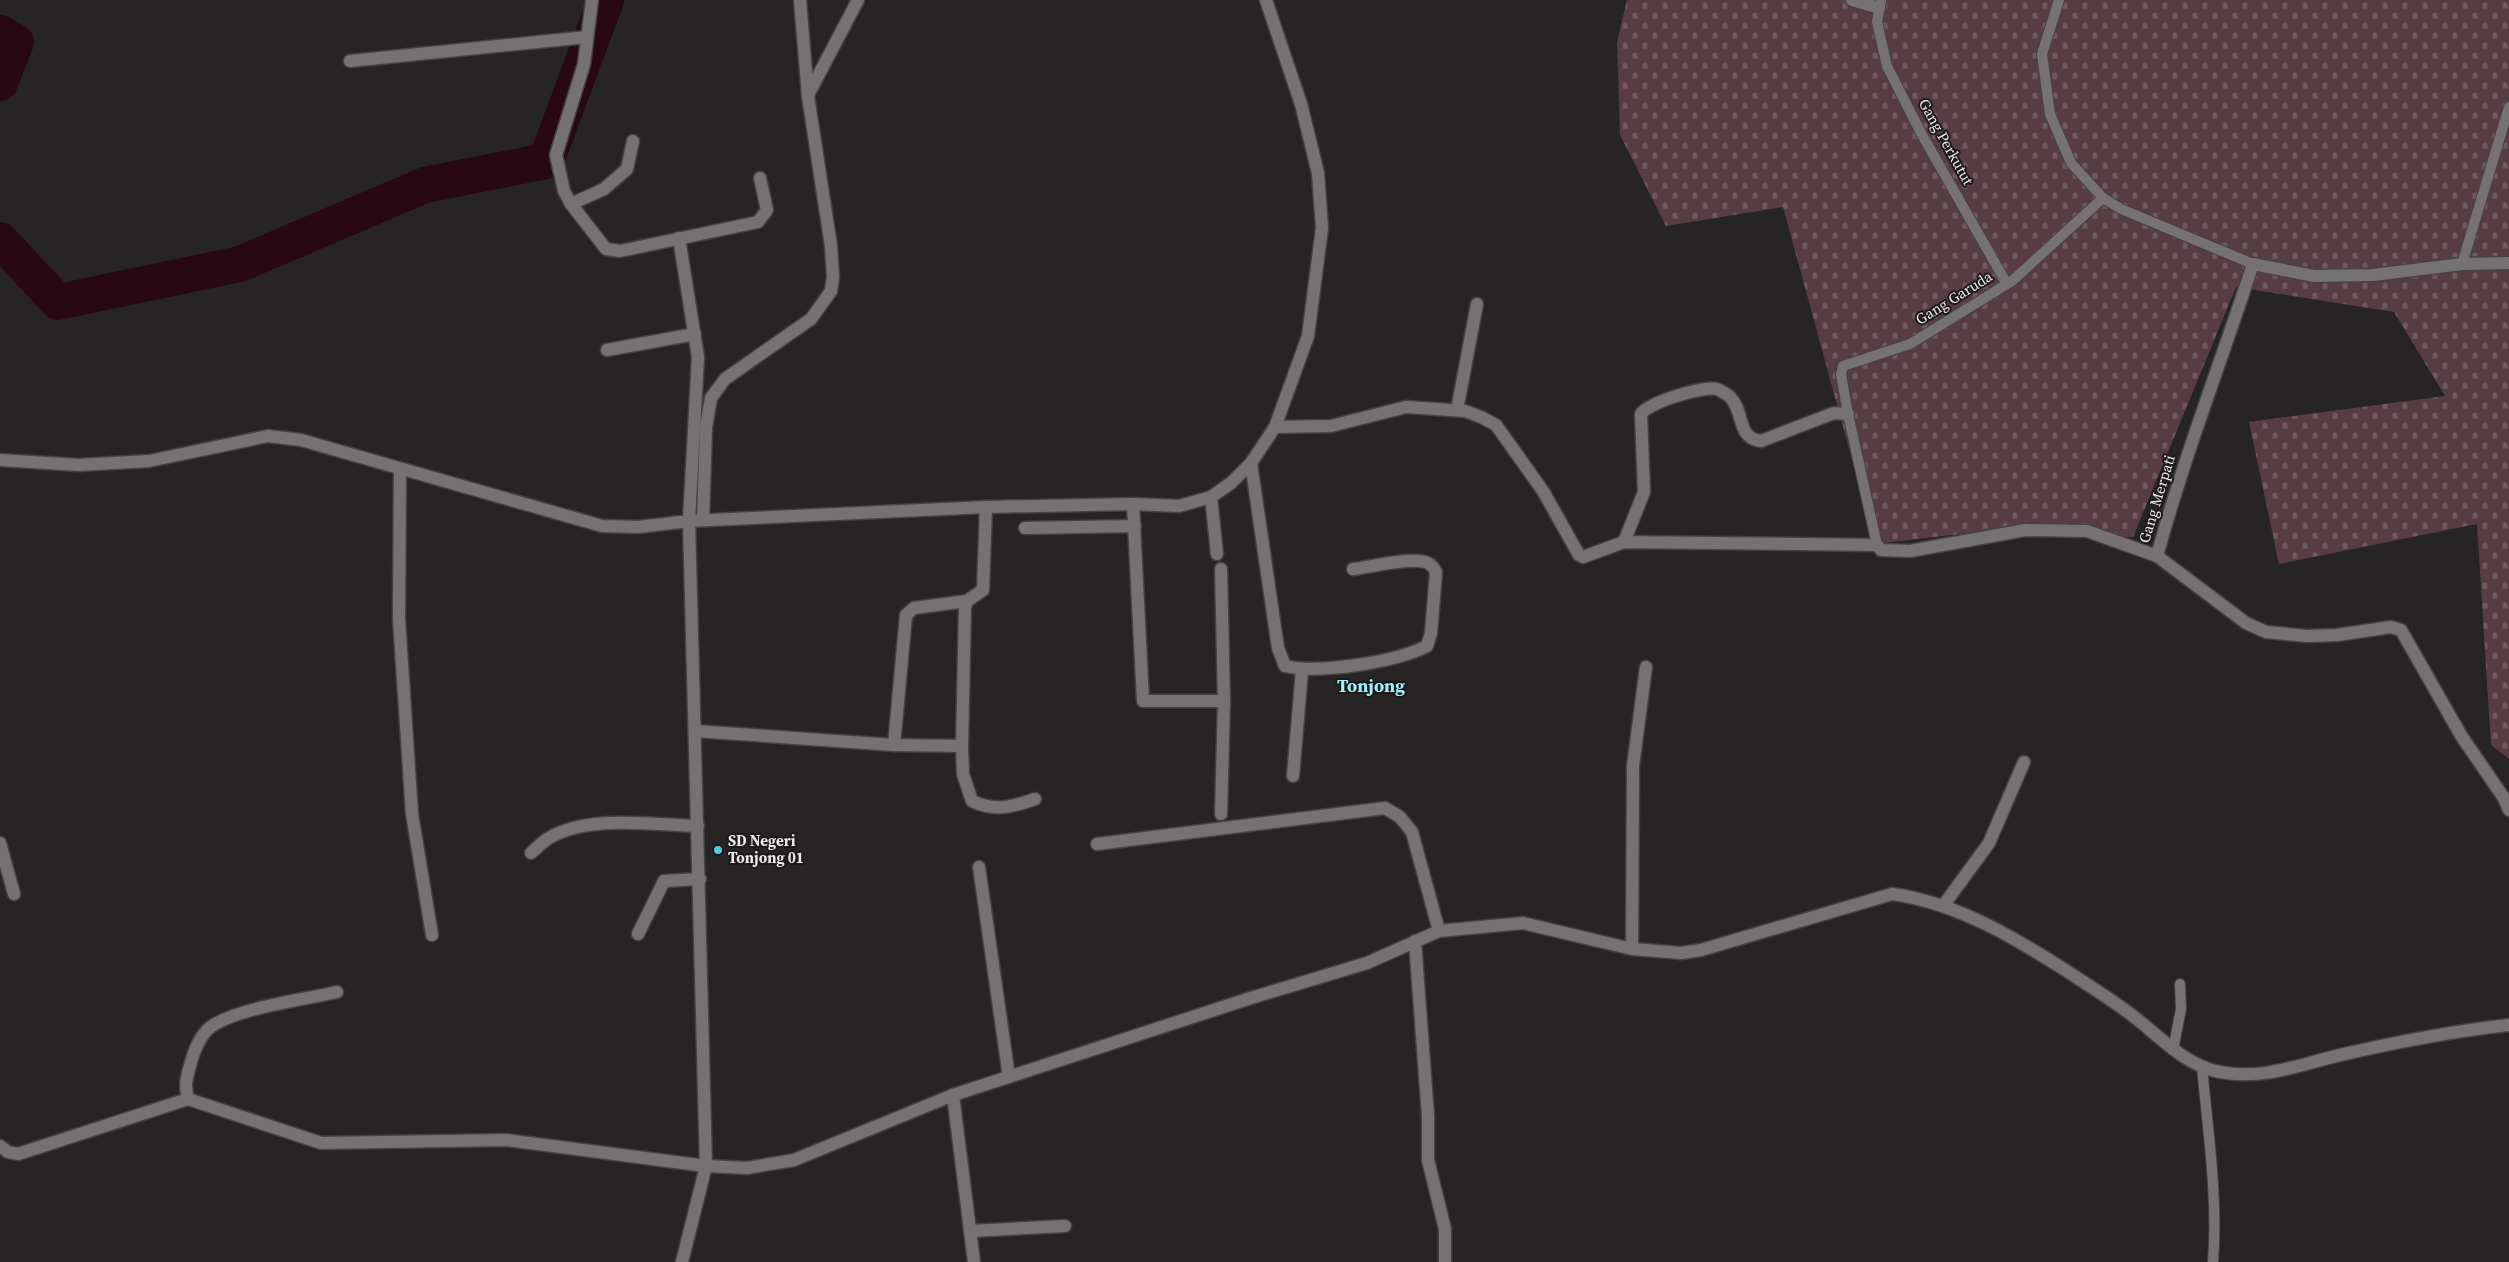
<svg xmlns="http://www.w3.org/2000/svg" width="2509" height="1262" viewBox="0 0 2509 1262" font-family="'Source Serif 4',serif">
  <style>
    .cemetery { fill: url(#cemetery-stones) }
    .lines { fill: none; stroke-linecap: round; stroke-linejoin: round }
    .river { stroke: #280812; stroke-width: 36 }
    .service-casing { stroke: #454243; stroke-width: 12 }
    .minor-casing { stroke: #454243; stroke-width: 15 }
    .service { stroke: #767273; stroke-width: 10 }
    .minor { stroke: #767273; stroke-width: 12 }
    .poi-dot { fill: #52cbd7; stroke: #1e1a1b; stroke-width: 2 }
    .labels { text-anchor: middle; stroke-width: 4; stroke-linejoin: round; paint-order: stroke }
    .street-label { font-size: 15px; fill: #edeaea; stroke: #1e1a1b }
    .poi-label { font-size: 15px; font-weight: bold; fill: #edeaea; stroke: #1e1a1b; text-anchor: start }
    .quarter-label { font-size: 18px; font-weight: bold; fill: #a0f2fa; stroke: #1e1a1b }
  </style>
  <defs>
    <pattern id="cemetery-stones" width="16" height="16" patternUnits="userSpaceOnUse" patternTransform="scale(1.25)"><rect width="16" height="16" fill="#573d43"/><path d="M2 7V4a2 2 0 0 1 4 0v3zM10 15v-3a2 2 0 0 1 4 0v3z" fill="#6f595e"/></pattern>
  </defs>
  <rect width="100%" height="100%" fill="#272425"/>
  <polygon class="cemetery" points="1627,0 2509,0 2509,759 2491,745 2477,524 2279,564 2249,422 2445,396 2394,312 2236,287 2133,537 1977,532 1875,544 1783,207 1666,226 1620,135 1617,42"/>
  <g class="lines">
    <g class="river">
      <polyline points="0,33 16,42 0,83"/>
      <polyline points="0,240 58,302 240,264 425,185 546,161 606,0"/>
    </g>
    <g class="service-casing">
      <g id="service">
        <polyline points="1881,0 1877,22 1887,66 1921,133 2007,284"/>
        <polyline points="2059,0 2042,54 2050,114 2071,163 2103,198 2121,209 2253,264"/>
        <polyline points="2462,264 2509,107"/>
        <polyline points="1877,545 1848,414 1841,374 1843,366 1910,344 2012,281 2103,198"/>
        <polyline points="2173,1050 2181,1009 2180,984"/>
        <path d="M2202,1067C2208,1132 2218,1197 2213,1262"/>
      </g>
    </g>
    <g class="minor-casing">
      <g id="minor">
        <polyline points="592,0 584,64 556,155 564,191 571,204 606,249 620,251 758,222 767,210 760,178"/>
        <polyline points="1852,0 1879,8"/>
        <polyline points="350,61 587,37"/>
        <polyline points="808,95 858,0"/>
        <polyline points="571,204 604,189 627,169 633,141"/>
        <polyline points="607,350 695,334"/>
        <polyline points="1457,410 1477,304"/>
        <polyline points="1275,427 1331,426 1406,407 1465,411 1481,417 1496,425 1543,491 1579,555 1583,557 1624,542 1877,545 1881,550 1910,551 2025,530 2087,531 2157,556 2246,623 2266,632 2307,636 2337,635 2391,627 2401,630 2462,737 2504,798 2509,810"/>
        <polyline points="0,460 78,465 149,461 268,436 301,440 602,526 638,527 689,521 698,357 679,238"/>
        <path d="M1251,463L1278,648L1285,666C1319,674 1396,662 1427,646L1431,633L1436,572C1434,568 1432,565 1428,563C1413,556 1371,567 1353,569"/>
        <polyline points="400,470 399,619 412,814 432,935"/>
        <polyline points="1211,497 1217,554"/>
        <polyline points="1133,504 1143,701 1224,701"/>
        <path d="M986,507L983,590L967,601L965,607L962,746L963,774L972,801C995,812 1012,807 1035,799"/>
        <polyline points="703,520 706,427 711,398 725,379 811,319 831,291 833,277 831,246 808,96 800,0"/>
        <polyline points="1025,528 1135,526"/>
        <path d="M1624,542L1644,492L1641,414C1649,402 1703,386 1717,389C1720,390 1728,395 1730,397C1745,412 1736,438 1761,441L1834,413L1848,414"/>
        <path d="M2157,556C2184,457 2221,362 2253,264L2314,276L2373,275L2462,264L2509,263"/>
        <polyline points="1221,569 1224,701 1221,814"/>
        <polyline points="695,731 894,745 962,746"/>
        <polyline points="894,745 906,615 914,608 967,601"/>
        <polyline points="1293,776 1302,670"/>
        <polyline points="0,843 14,894"/>
        <polyline points="1097,844 1385,808 1400,817 1412,832 1439,931"/>
        <path d="M531,853C537,848 542,842 549,838C588,814 654,825 698,826"/>
        <polyline points="979,867 1009,1077"/>
        <polyline points="1943,906 1989,843 2024,762"/>
        <polyline points="638,934 664,881 700,879"/>
        <polyline points="1415,941 1428,1116 1428,1160 1445,1229 1445,1262"/>
        <polyline points="1632,949 1633,766 1646,667"/>
        <polyline points="953,1095 974,1262"/>
        <path d="M188,1099C184,1083 187,1077 191,1062C195,1048 202,1031 215,1024C245,1007 301,1000 337,992"/>
        <path d="M0,1146L8,1152L18,1154L188,1099L321,1143L506,1140L706,1166L747,1168L794,1160L953,1095L1254,997L1367,963L1439,931L1523,923L1632,949L1681,953L1701,950L1892,894C1960,903 2022,942 2079,979C2096,990 2113,1001 2129,1013C2158,1034 2183,1065 2220,1072C2266,1081 2305,1062 2349,1053C2402,1041 2455,1031 2509,1025"/>
        <polyline points="970,1231 1065,1226"/>
        <polyline points="682,1262 706,1166 689,521 986,507 1133,504 1179,506 1211,497 1231,483 1251,463 1275,427 1308,336 1322,228 1318,173 1301,104 1266,0"/>
      </g>
    </g>
    <use href="#service" class="service"/>
    <use href="#minor" class="minor"/>
  </g>
  <circle class="poi-dot" cx="718" cy="850" r="5"/>
  <g class="labels">
    <g class="street-label">
      <text transform="translate(1946 142) rotate(61)" y="5">Gang Perkutut</text>
      <text transform="translate(1954 298) rotate(-32)" y="5">Gang Garuda</text>
      <text transform="translate(2157 499) rotate(-73)" y="5">Gang Merpati</text>
    </g>
    <g class="poi-label">
      <text x="728" y="846">SD Negeri<tspan x="728" dy="17">Tonjong 01</tspan></text>
    </g>
    <g class="quarter-label">
      <text x="1371" y="692">Tonjong</text>
    </g>
  </g>
</svg>
